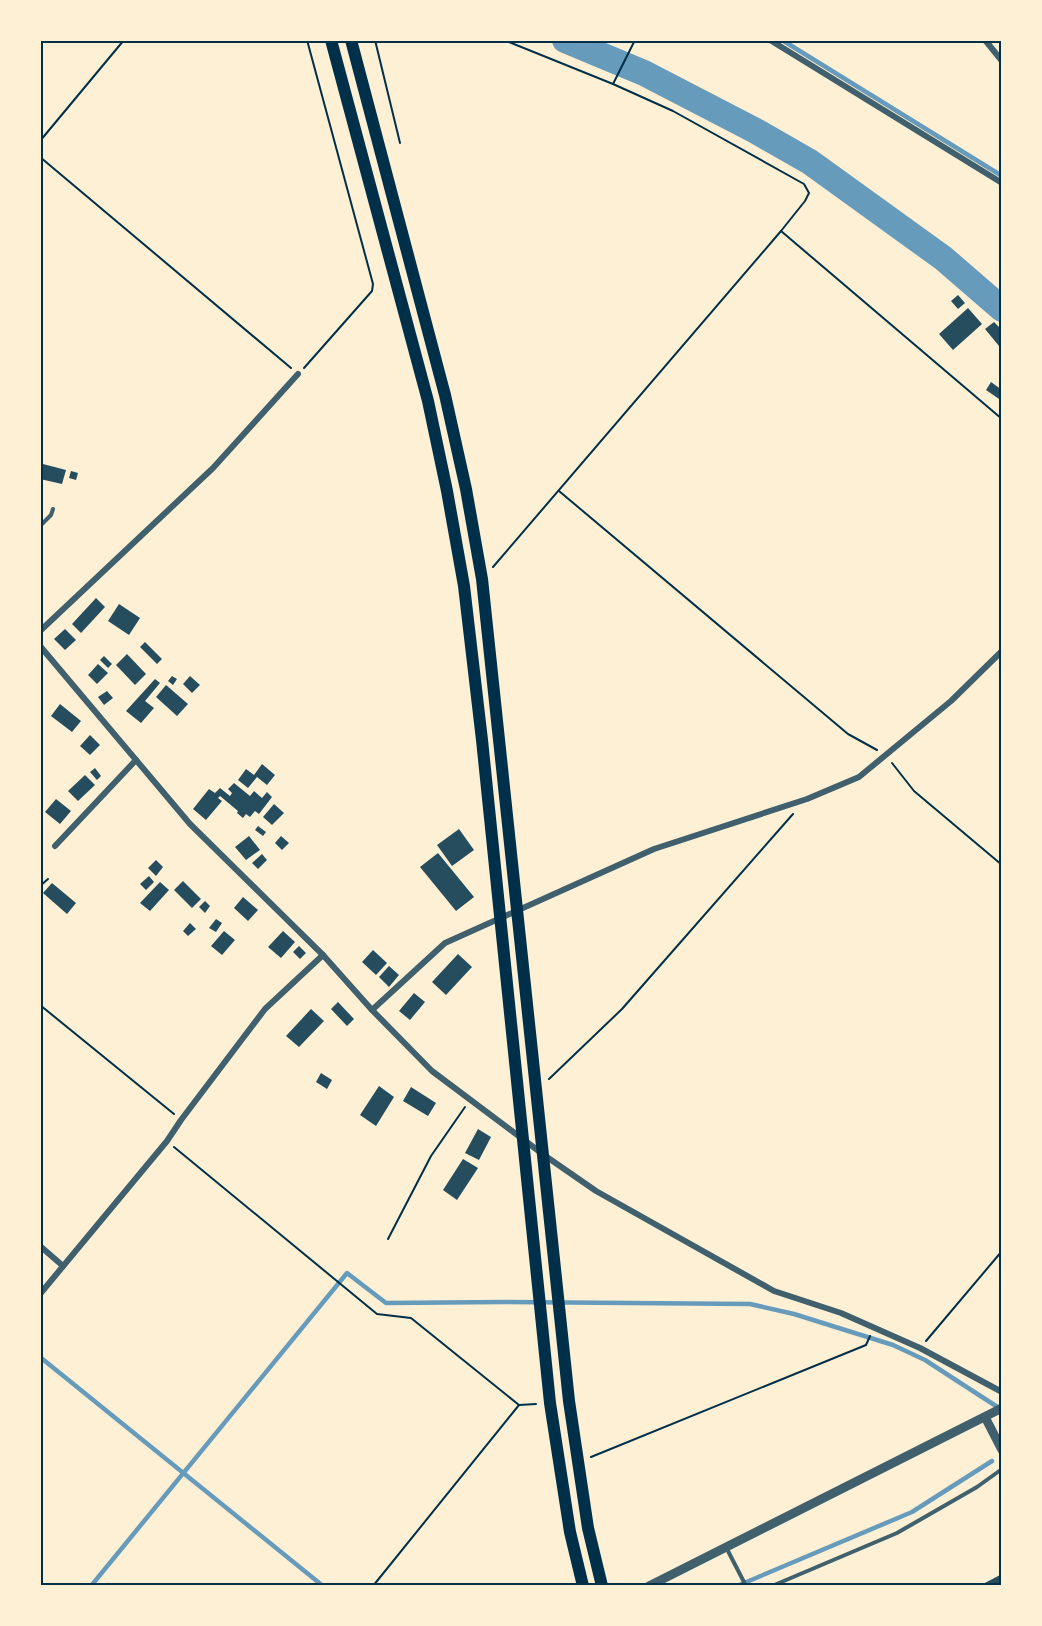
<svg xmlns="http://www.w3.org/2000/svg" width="1042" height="1626" viewBox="0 0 1042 1626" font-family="'Roboto Condensed',sans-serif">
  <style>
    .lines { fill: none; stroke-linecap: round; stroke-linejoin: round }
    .stream { stroke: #669bbc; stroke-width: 4.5 }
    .river { stroke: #669bbc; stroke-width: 26 }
    .building { fill: #264d5e }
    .path { stroke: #003049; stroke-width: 2 }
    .service { stroke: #3f606c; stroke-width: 4 }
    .minor { stroke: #3f606c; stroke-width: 6 }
    .tertiary { stroke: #3f606c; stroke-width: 9 }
    .trunk { stroke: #003049; stroke-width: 12 }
    .neatline { fill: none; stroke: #003049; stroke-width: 2 }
  </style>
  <rect width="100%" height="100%" fill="#fdf0d5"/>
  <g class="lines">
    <g class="stream">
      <polyline points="782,40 1002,176"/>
      <polyline points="40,1357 323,1586"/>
      <polyline points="91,1586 347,1273 386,1303 504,1302 750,1304 794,1314 893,1345 925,1360 999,1408"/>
      <polyline points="737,1586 912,1512 992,1461"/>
    </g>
    <polyline class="river" points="565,40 644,73 754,130 810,162 943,258 1002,309"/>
  </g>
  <g class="building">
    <polygon points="958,295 965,303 958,309 951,301"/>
    <polygon points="968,308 982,324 953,350 939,334"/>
    <polygon points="994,322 1002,330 1002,343 999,346 985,329"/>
    <polygon points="991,382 1002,390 1002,401 986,390"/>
    <polygon points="43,464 66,470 62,484 40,479"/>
    <polygon points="71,471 78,473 76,480 69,478"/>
    <polygon points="96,598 105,607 81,633 72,624"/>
    <polygon points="119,604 140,618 129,635 108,621"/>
    <polygon points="65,629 76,640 65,650 54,639"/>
    <polygon points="145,642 162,659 157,664 140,647"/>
    <polygon points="127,654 146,674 135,685 116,665"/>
    <polygon points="104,656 112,664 108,668 100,660"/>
    <polygon points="98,664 108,673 97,684 88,675"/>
    <polygon points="172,676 177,679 173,685 168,681"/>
    <polygon points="190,676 200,685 192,693 183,684"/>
    <polygon points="155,679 160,683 145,701 154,708 141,723 126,711"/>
    <polygon points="166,685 188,704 177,716 156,697"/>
    <polygon points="107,691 113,698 104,705 98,697"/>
    <polygon points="60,704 81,721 72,732 51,716"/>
    <polygon points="90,735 100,745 90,755 80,746"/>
    <polygon points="262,764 275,775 267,785 257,777 248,788 238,780 246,769 254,775"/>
    <polygon points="95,768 101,776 97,780 90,772"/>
    <polygon points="85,775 95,785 78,801 68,791"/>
    <polygon points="234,783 250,796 254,791 262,798 267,792 272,797 259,814 255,811 250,817 246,814 243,818 237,813 238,811 220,796 218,798 222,801 206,820 193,809 209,789 215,793 220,788 230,796 232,793 228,789"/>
    <polygon points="56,799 71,811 60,824 45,812"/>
    <polygon points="274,804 284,813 272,825 263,817"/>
    <polygon points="258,826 266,832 263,836 255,830"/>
    <polygon points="459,829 474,850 452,866 437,845"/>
    <polygon points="249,836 260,850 246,860 235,847"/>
    <polygon points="281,836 289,843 282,850 275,843"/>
    <polygon points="438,853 474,897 456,911 420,867"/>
    <polygon points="262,854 267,860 258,869 252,863"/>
    <polygon points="156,860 163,867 156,876 148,868"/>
    <polygon points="149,876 154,882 146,890 140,884"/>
    <polygon points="183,881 201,899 192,908 174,890"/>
    <polygon points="160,882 169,890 150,911 140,903"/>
    <polygon points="52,883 76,903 67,914 43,893"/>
    <polygon points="243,897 258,910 248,921 234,908"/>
    <polygon points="205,901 210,906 205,913 199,907"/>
    <polygon points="216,919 222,923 216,932 209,928"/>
    <polygon points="190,923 196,929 188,936 183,931"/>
    <polygon points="224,931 235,940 222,955 211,946"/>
    <polygon points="283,931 295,942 281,958 268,947"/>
    <polygon points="299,946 306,953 300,959 293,952"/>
    <polygon points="373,950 387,963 376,975 362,962"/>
    <polygon points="458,954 472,967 446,995 432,982"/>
    <polygon points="389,966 399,975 389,987 379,977"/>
    <polygon points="414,993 425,1002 410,1020 399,1011"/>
    <polygon points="338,1002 354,1019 347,1026 331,1009"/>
    <polygon points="311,1009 324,1021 299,1047 286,1036"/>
    <polygon points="321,1073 332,1080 327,1089 316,1082"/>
    <polygon points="379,1086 394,1097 376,1126 360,1115"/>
    <polygon points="411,1087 436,1103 428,1116 403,1101"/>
    <polygon points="478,1129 491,1137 479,1160 465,1153"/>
    <polygon points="463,1159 478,1168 457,1200 443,1190"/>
    <polygon points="1002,1574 1002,1586 979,1586"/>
  </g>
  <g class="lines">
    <g class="path">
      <polyline points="375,40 400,143"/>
      <polyline points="613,84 635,40"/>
      <polyline points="40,141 124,40"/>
      <polyline points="40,157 291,368"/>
      <polyline points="781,231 1002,419"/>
      <polyline points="304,368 372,291 373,284 307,40"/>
      <polyline points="559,491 848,734 877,750"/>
      <polyline points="493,567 781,231 805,201 809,193 804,184 673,111 613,84 504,40"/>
      <polyline points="892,763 914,791 1002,865"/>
      <polyline points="40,886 48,879"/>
      <polyline points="40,1005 174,1114"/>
      <polyline points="549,1079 622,1009 793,814"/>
      <polyline points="174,1147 377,1314 411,1318 519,1405 536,1404"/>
      <polyline points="388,1239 431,1156 465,1107"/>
      <polyline points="926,1341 1002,1251"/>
      <polyline points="591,1457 866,1345 870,1336"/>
      <polyline points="373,1586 519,1405"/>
    </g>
    <g class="service">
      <polyline points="40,526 51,515 53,509"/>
      <polyline points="727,1549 746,1586"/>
      <polyline points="772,1586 897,1533 977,1487 1002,1469"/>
    </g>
    <g class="minor">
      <polyline points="770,40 1002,183"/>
      <polyline points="985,40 1002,61"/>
      <polyline points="40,631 213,468 298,374"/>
      <polyline points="40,646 190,824 323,955 372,1010 432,1071 544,1155 596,1191 774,1291 841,1313 920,1348 1002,1392"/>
      <polyline points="55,846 136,760"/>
      <polyline points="372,1010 445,943 654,849 807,799 859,777 951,701 1002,651"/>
      <polyline points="40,1246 63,1266"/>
      <polyline points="40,1294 167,1141 181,1120 265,1009 323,955"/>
    </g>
    <g class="tertiary">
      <polyline points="985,1417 1002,1450"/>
      <polyline points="649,1586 1002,1408"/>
    </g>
    <g class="trunk">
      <polyline points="331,40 428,401 447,491 464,586 482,740 550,1403 570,1532 583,1586"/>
      <polyline points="351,40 445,395 466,489 482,579 569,1401 588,1528 602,1586"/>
    </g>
  </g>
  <rect width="1042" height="1626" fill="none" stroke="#fdf0d5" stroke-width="84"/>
  <rect x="42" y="42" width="958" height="1542" class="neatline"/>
</svg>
